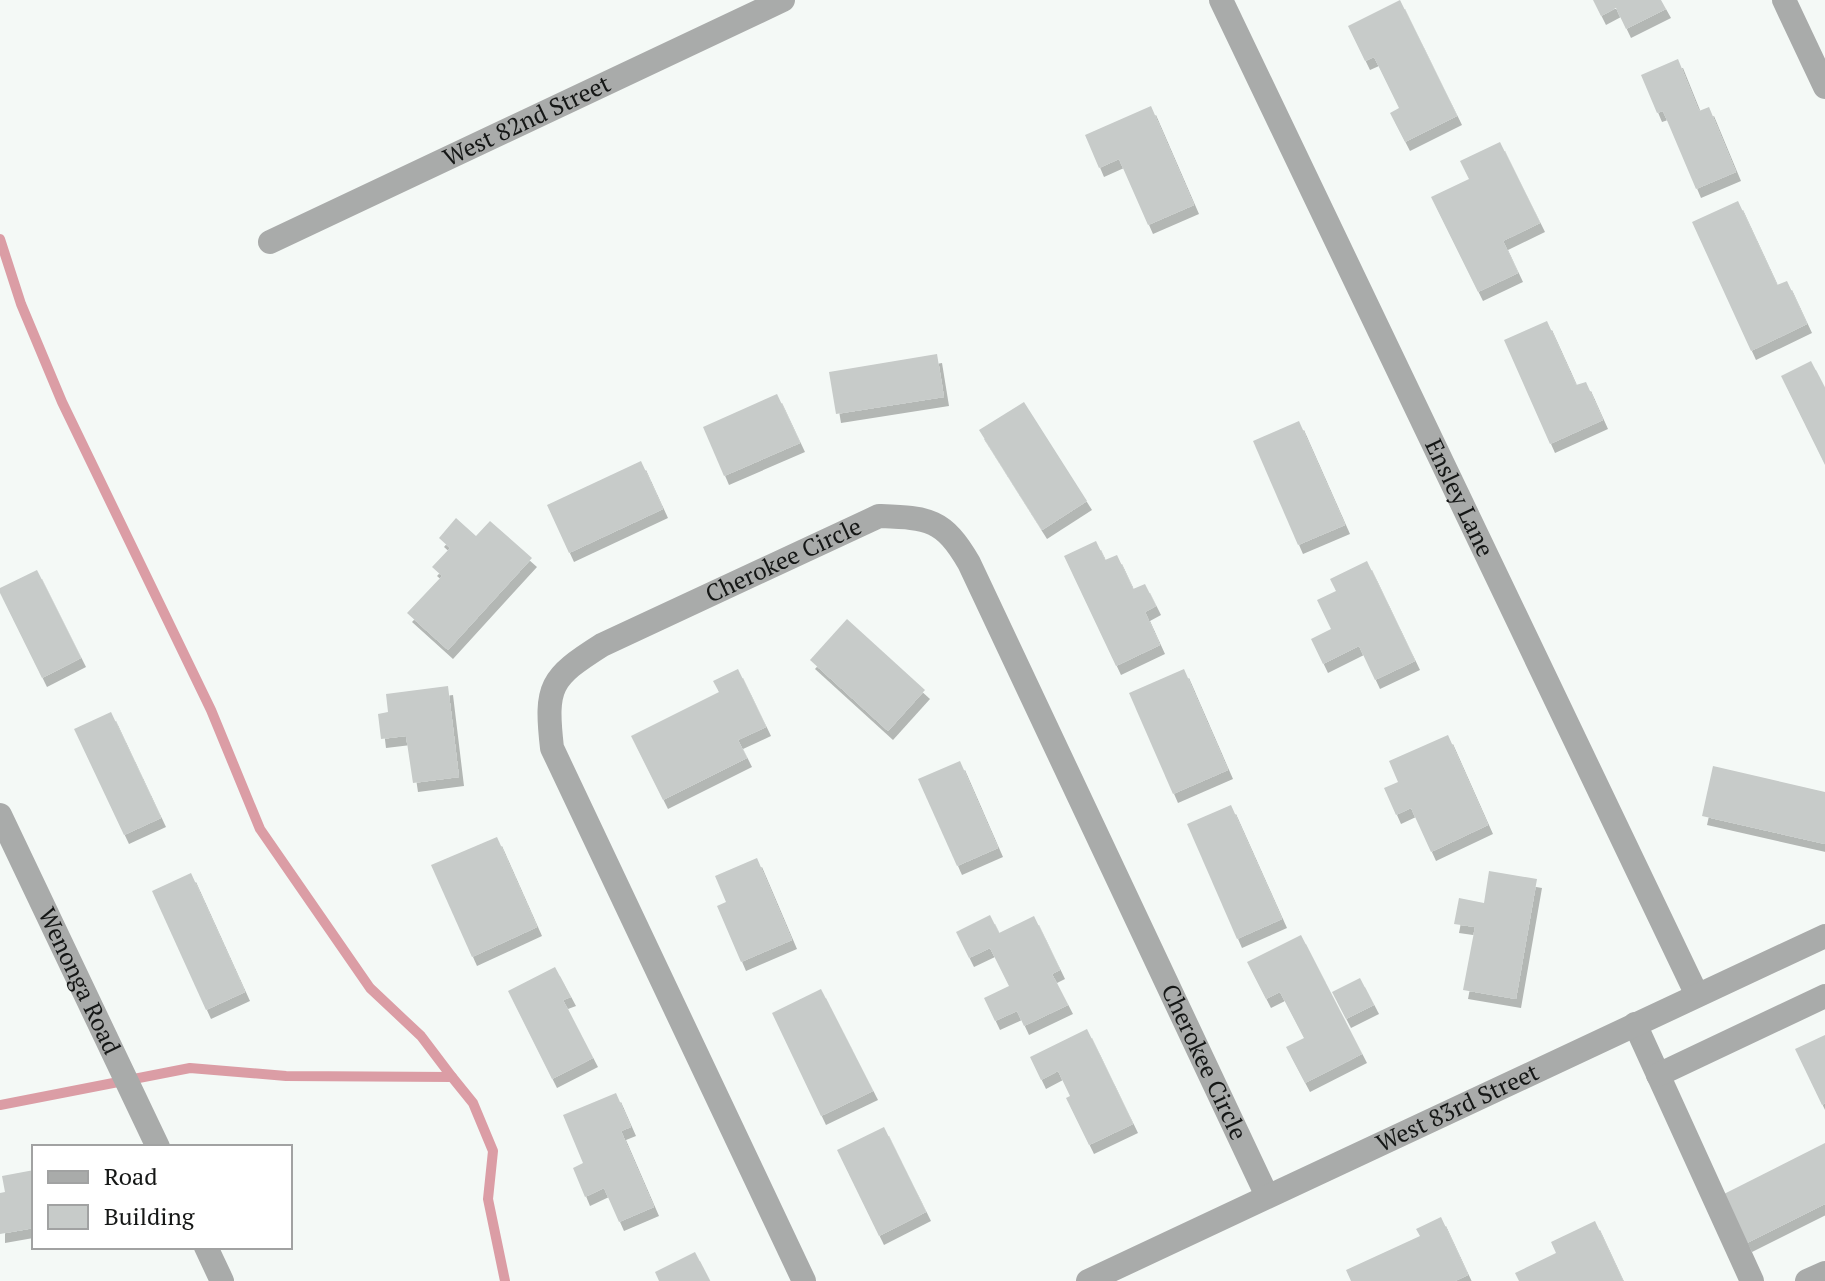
<svg xmlns="http://www.w3.org/2000/svg" width="1825" height="1281" viewBox="0 0 1825 1281" font-family="'PT Serif',serif">
  <style>
    .lines { fill: none; stroke-linecap: round; stroke-linejoin: round }
    .stream { stroke: #db9da5; stroke-width: 10 }
    .building { fill: #c7cbc9; filter: url(#shadow) }
    .minor { stroke: #a9abaa; stroke-width: 24 }
    .labels { text-anchor: middle; stroke-width: 8; stroke-linejoin: round; paint-order: stroke }
    .street-label { font-size: 24px; fill: #151716; stroke: #fff }
  </style>
  <defs>
    <filter id="shadow"><feDropShadow dx="5" dy="9" stdDeviation="0" flood-color="#0004"/></filter>
  </defs>
  <rect width="100%" height="100%" fill="#f4f9f6"/>
  <g class="lines">
    <g class="stream">
      <polyline points="0,239 21,304 62,402 211,710 260,829 370,988 421,1036 452,1077"/>
      <polyline points="0,1105 190,1068 286,1076 452,1077 473,1103 493,1151 488,1199 505,1281"/>
    </g>
  </g>
  <g class="building">
    <polygon points="1400,0 1457,116 1405,142 1390,113 1399,108 1374,57 1365,61 1348,26"/>
    <polygon points="1593,0 1661,0 1666,9 1626,29 1616,8 1601,16"/>
    <polygon points="1678,59 1699,111 1709,107 1736,172 1696,189 1663,111 1657,113 1641,75"/>
    <polygon points="1151,106 1194,205 1148,225 1119,159 1099,168 1085,135"/>
    <polygon points="1500,142 1540,223 1503,241 1518,273 1478,292 1431,197 1469,179 1460,161"/>
    <polygon points="1738,201 1777,285 1787,281 1807,324 1751,351 1692,222"/>
    <polygon points="1547,321 1576,385 1586,382 1603,420 1550,444 1504,340"/>
    <polygon points="937,354 944,397 836,414 829,372"/>
    <polygon points="1811,361 1825,388 1825,465 1781,376"/>
    <polygon points="777,394 800,443 724,476 703,427"/>
    <polygon points="1024,402 1087,501 1042,530 979,430"/>
    <polygon points="1299,421 1345,525 1298,545 1253,441"/>
    <polygon points="641,461 663,509 569,553 547,505"/>
    <polygon points="456,518 476,536 490,521 532,558 448,650 407,613 442,576 432,567 450,548 439,538"/>
    <polygon points="1096,541 1105,560 1117,555 1133,589 1145,584 1156,606 1145,612 1160,645 1116,666 1064,556"/>
    <polygon points="1367,561 1415,661 1375,680 1359,646 1323,664 1311,639 1331,629 1317,600 1336,591 1330,579"/>
    <polygon points="37,570 81,658 42,678 0,593 0,588"/>
    <polygon points="847,619 925,690 888,731 810,660"/>
    <polygon points="738,669 766,727 738,740 747,758 663,800 631,736 719,692 713,681"/>
    <polygon points="1184,669 1228,770 1173,794 1129,693"/>
    <polygon points="448,686 459,777 413,783 406,736 381,739 378,714 388,712 386,694"/>
    <polygon points="111,712 161,818 124,835 74,729"/>
    <polygon points="1448,735 1488,825 1431,852 1411,808 1396,815 1384,788 1398,782 1389,761"/>
    <polygon points="960,761 998,848 957,866 918,779"/>
    <polygon points="1713,766 1825,792 1825,844 1702,816"/>
    <polygon points="1231,805 1282,919 1237,939 1187,824"/>
    <polygon points="497,837 537,927 472,957 431,865"/>
    <polygon points="757,858 792,940 741,962 717,906 726,902 715,876"/>
    <polygon points="1489,871 1537,879 1516,999 1463,990 1475,927 1454,924 1459,898 1484,903"/>
    <polygon points="191,873 245,992 206,1010 152,891"/>
    <polygon points="990,915 999,933 1034,916 1060,970 1052,974 1068,1005 1024,1026 1017,1011 995,1021 984,998 1009,986 990,948 969,958 956,932"/>
    <polygon points="1301,935 1362,1054 1305,1083 1286,1047 1304,1038 1280,992 1266,999 1247,962"/>
    <polygon points="555,967 571,997 563,1000 593,1058 552,1079 508,991"/>
    <polygon points="1360,978 1374,1005 1346,1019 1332,992"/>
    <polygon points="821,989 873,1091 821,1116 772,1013"/>
    <polygon points="1087,1029 1133,1124 1089,1145 1066,1098 1070,1096 1058,1071 1041,1080 1030,1057"/>
    <polygon points="1825,1035 1825,1103 1822,1105 1795,1049"/>
    <polygon points="616,1093 631,1127 621,1131 654,1207 619,1222 604,1188 585,1197 573,1168 583,1163 563,1115"/>
    <polygon points="884,1127 926,1212 879,1236 837,1150"/>
    <polygon points="1825,1143 1825,1204 1747,1243 1722,1195"/>
    <polygon points="34,1170 34,1228 0,1234 0,1193 5,1192 2,1176"/>
    <polygon points="1441,1217 1468,1275 1455,1281 1351,1281 1346,1270 1420,1236 1416,1229"/>
    <polygon points="1595,1221 1623,1281 1519,1281 1515,1273 1556,1253 1551,1242"/>
    <polygon points="695,1252 710,1281 659,1281 655,1272"/>
  </g>
  <g class="lines">
    <g class="minor">
      <path id="s1" d="M1221,0L1697,995"/>
      <polyline points="1784,0 1825,87"/>
      <path id="s2" d="M270,242L783,0"/>
      <path id="s3" d="M0,815L158,1147"/>
      <polyline points="1635,1024 1752,1281"/>
      <polyline points="1658,1075 1825,996"/>
      <polyline points="206,1247 222,1281"/>
      <path id="s4" d="M804,1281L552,748C545,686 550,678 602,645L879,516C928,518 943,518 969,563L1267,1196"/>
      <path id="s5" d="M1088,1281L1825,936"/>
      <polyline points="1807,1281 1825,1273"/>
    </g>
  </g>
  <g class="labels">
    <g class="street-label">
      <text dy="8" stroke="none"><textPath href="#s2" startOffset="284">West 82nd Street</textPath></text>
      <text dy="8" stroke="none"><textPath href="#s1" startOffset="552">Ensley Lane</textPath></text>
      <text dy="8" stroke="none"><textPath href="#s4" startOffset="916">Cherokee Circle</textPath></text>
      <text dy="8" stroke="none"><textPath href="#s3" startOffset="184">Wenonga Road</textPath></text>
      <text dy="8" stroke="none"><textPath href="#s4" startOffset="1682">Cherokee Circle</textPath></text>
      <text dy="8" stroke="none"><textPath href="#s5" startOffset="408">West 83rd Street</textPath></text>
    </g>
  </g>
  <rect x="32" y="1145" width="260" height="104" fill="#ffffff" stroke="#a1a2a2" stroke-width="2"/>
  <rect x="48" y="1171" width="40" height="12" fill="#a9abaa" stroke="#a1a2a2" stroke-width="2"/>
  <text x="104" y="1185" font-size="24" fill="#151716">Road</text>
  <rect x="48" y="1205" width="40" height="24" fill="#c7cbc9" stroke="#a1a2a2" stroke-width="2"/>
  <text x="104" y="1225" font-size="24" fill="#151716">Building</text>
</svg>
